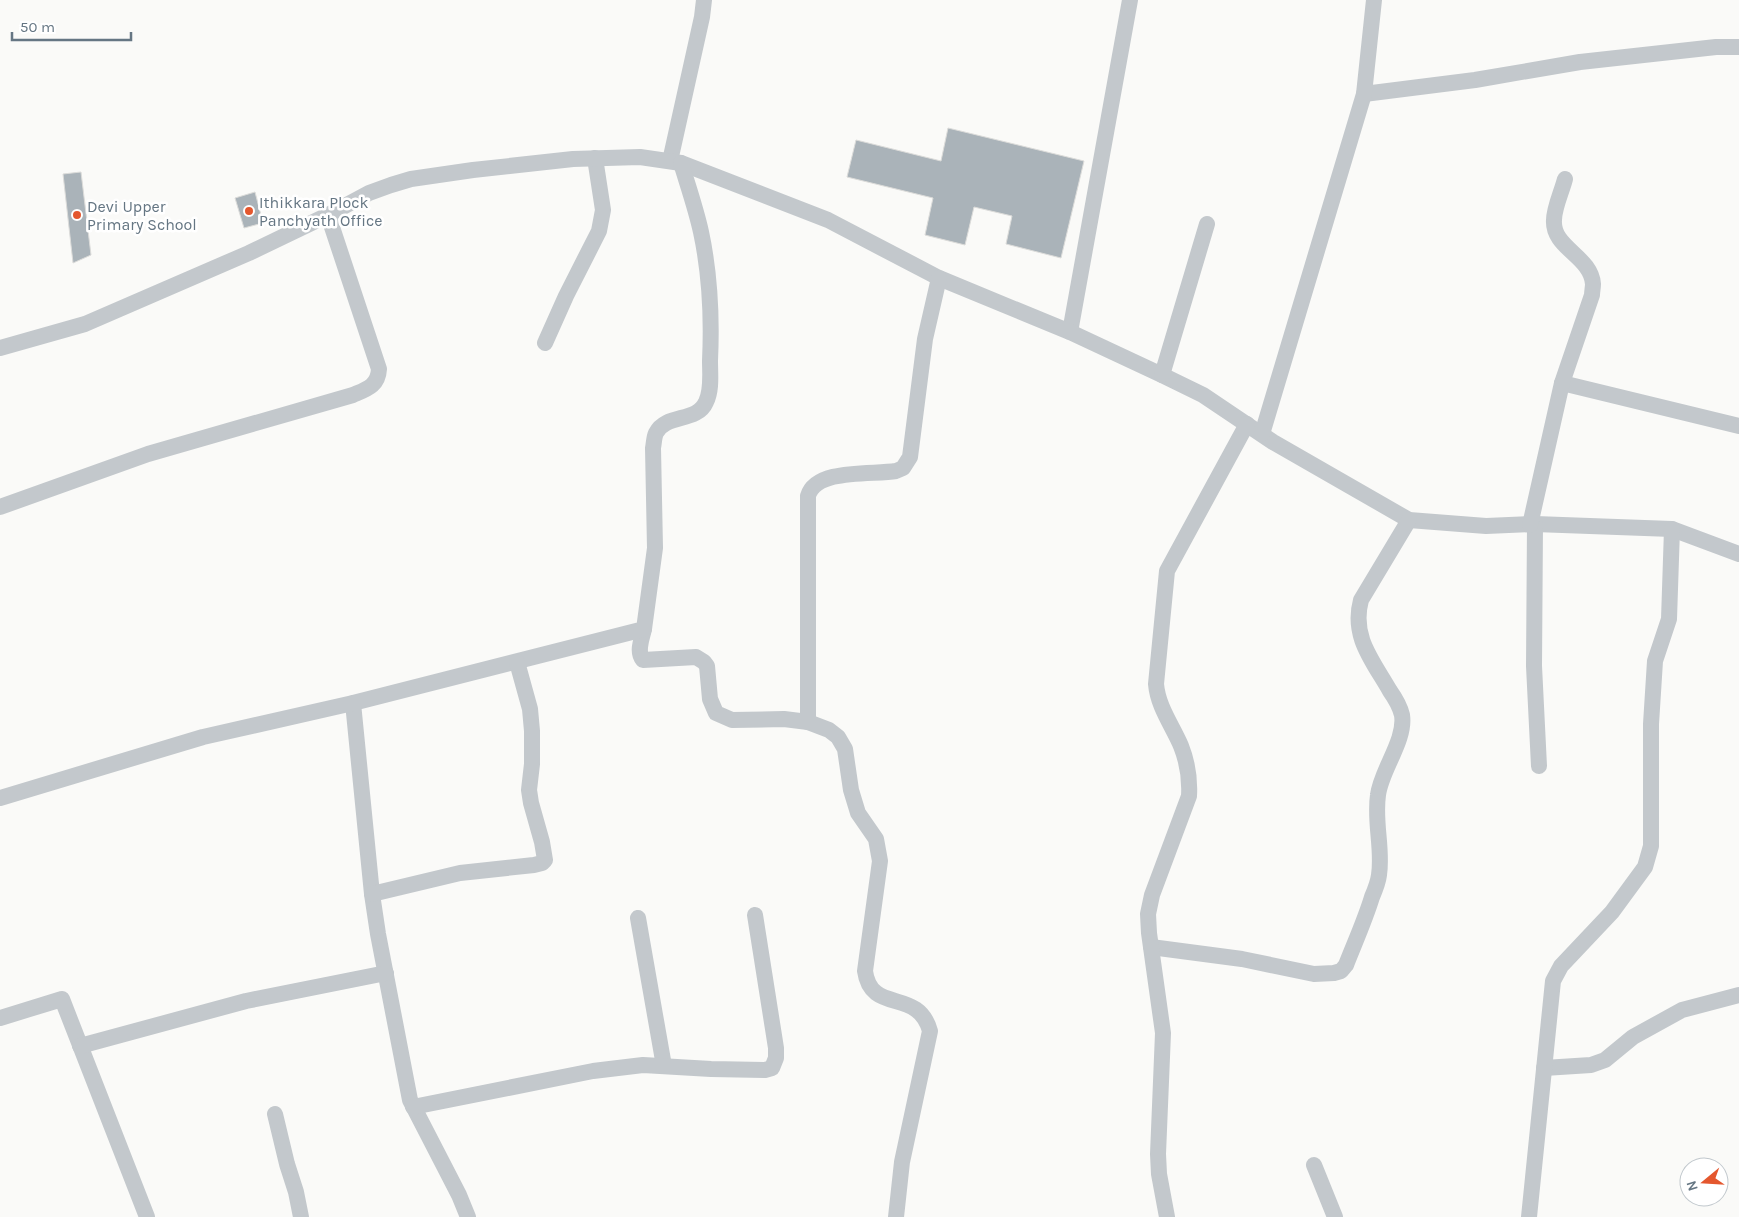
<svg xmlns="http://www.w3.org/2000/svg" width="1739" height="1217" viewBox="0 0 1739 1217" font-family="Karla,sans-serif">
  <style>
    .building { fill: #aab3b9; stroke: #dcdcda }
    .lines { fill: none; stroke-linecap: round; stroke-linejoin: round }
    .minor { stroke: #c3c8cc; stroke-width: 16 }
    .poi-dot { fill: #e4572e; stroke: #fff; stroke-width: 2 }
    .labels { text-anchor: middle; stroke-width: 5; stroke-linejoin: round; paint-order: stroke }
    .poi-label { font-size: 16px; fill: #657683; stroke: #fff; text-anchor: start }
  </style>
  <rect width="100%" height="100%" fill="#fafaf8"/>
  <g class="building">
    <polygon points="948,128 1084,161 1061,258 1006,244 1012,216 974,207 965,245 925,235 933,198 847,177 856,140 941,161"/>
    <polygon points="81,172 91,255 73,263 63,174"/>
    <polygon points="255,192 263,223 244,228 235,198"/>
  </g>
  <g class="lines">
    <g class="minor">
      <polyline points="1364,94 1475,80 1580,62 1716,47 1739,47"/>
      <polyline points="670,161 702,17 704,0"/>
      <polyline points="1070,332 1130,0"/>
      <polyline points="545,343 566,296 599,231 603,210 595,158"/>
      <polyline points="0,348 85,324 249,253 328,215 369,193 391,185 411,179 473,170 573,159 640,157 681,163 828,220 939,278 1070,332 1162,375 1203,395 1273,442 1409,520 1486,526 1535,524 1672,529 1739,554"/>
      <polyline points="1162,375 1207,224"/>
      <polyline points="1562,383 1739,426"/>
      <polyline points="1262,434 1364,94 1374,0"/>
      <path d="M0,507L148,454L353,395C367,389 378,386 379,369L328,215"/>
      <polyline points="1535,524 1534,666 1539,766"/>
      <path d="M1530,525L1562,383L1592,295C1592,292 1593,287 1593,284C1591,256 1552,248 1554,220C1554,208 1562,191 1565,179"/>
      <path d="M644,629C642,639 636,652 643,660L696,657L704,662L707,666L710,699L716,713L732,720L784,719L808,722L829,730L838,737L845,749L851,790L858,813L876,839L880,861L865,971C871,1015 918,987 930,1031L902,1162L896,1217"/>
      <polyline points="353,703 372,894 378,934 410,1100 459,1195 468,1217"/>
      <path d="M808,722V496C816,468 873,475 896,471L903,468L910,457L925,339L939,278"/>
      <path d="M0,798L203,737L353,703L644,629L655,548L653,448C654,443 654,437 656,433C666,413 697,423 706,402C712,390 710,374 710,361C712,318 710,274 701,232C696,209 688,186 681,163"/>
      <polyline points="372,894 460,873 534,865 542,863 545,860 542,842 531,803 529,790 532,764 532,731 530,709 517,662"/>
      <polyline points="638,918 664,1066"/>
      <path d="M1151,947L1242,959L1314,974L1334,973L1341,971L1346,965C1355,942 1365,920 1372,897C1375,890 1378,883 1379,875C1383,849 1374,822 1378,795C1381,770 1406,740 1402,715C1400,707 1395,698 1390,691C1373,661 1351,637 1361,600L1409,520"/>
      <polyline points="0,1018 62,999 147,1217"/>
      <polyline points="80,1046 246,1001 386,973"/>
      <polyline points="1544,1068 1591,1065 1605,1060 1633,1037 1682,1010 1739,995"/>
      <polyline points="413,1107 593,1071 643,1065 711,1069 765,1070 772,1068 776,1058 776,1048 755,915"/>
      <polyline points="275,1114 287,1164 296,1192 301,1217"/>
      <polyline points="1314,1165 1335,1217"/>
      <path d="M1167,1217L1159,1174L1158,1154L1163,1033L1149,933L1148,914L1152,895L1189,796C1190,779 1187,761 1181,746C1172,725 1158,707 1156,684L1167,571L1247,424"/>
      <polyline points="1529,1217 1553,981 1561,966 1612,912 1645,867 1651,846 1651,724 1655,661 1669,619 1672,529"/>
    </g>
  </g>
  <g class="poi-dot">
    <circle cx="249" cy="211" r="5"/>
    <circle cx="77" cy="215" r="5"/>
  </g>
  <g class="labels">
    <g class="poi-label">
      <text x="259" y="208">Ithikkara Plock<tspan x="259" dy="18">Panchyath Office</tspan></text>
      <text x="87" y="212">Devi Upper<tspan x="87" dy="18">Primary School</tspan></text>
    </g>
  </g>
  <g transform="translate(1704 1182) rotate(252)"><circle r="24" fill="#ffffff" stroke="#c1c8cd"/>
  <path d="M0-4L9 19L0 12L-9 19Z" fill="#e4572e"/>
  <text y="-8" font-size="14" font-weight="bold" text-anchor="middle" fill="#657683">N</text>
  </g>
  <path d="M12 32v8h119v-8" fill="none" stroke="#657683" stroke-width="2.5"/>
  <text x="20" y="32" font-size="15" fill="#657683" stroke="#ffffff" stroke-width="4" paint-order="stroke">50 m</text>
</svg>
